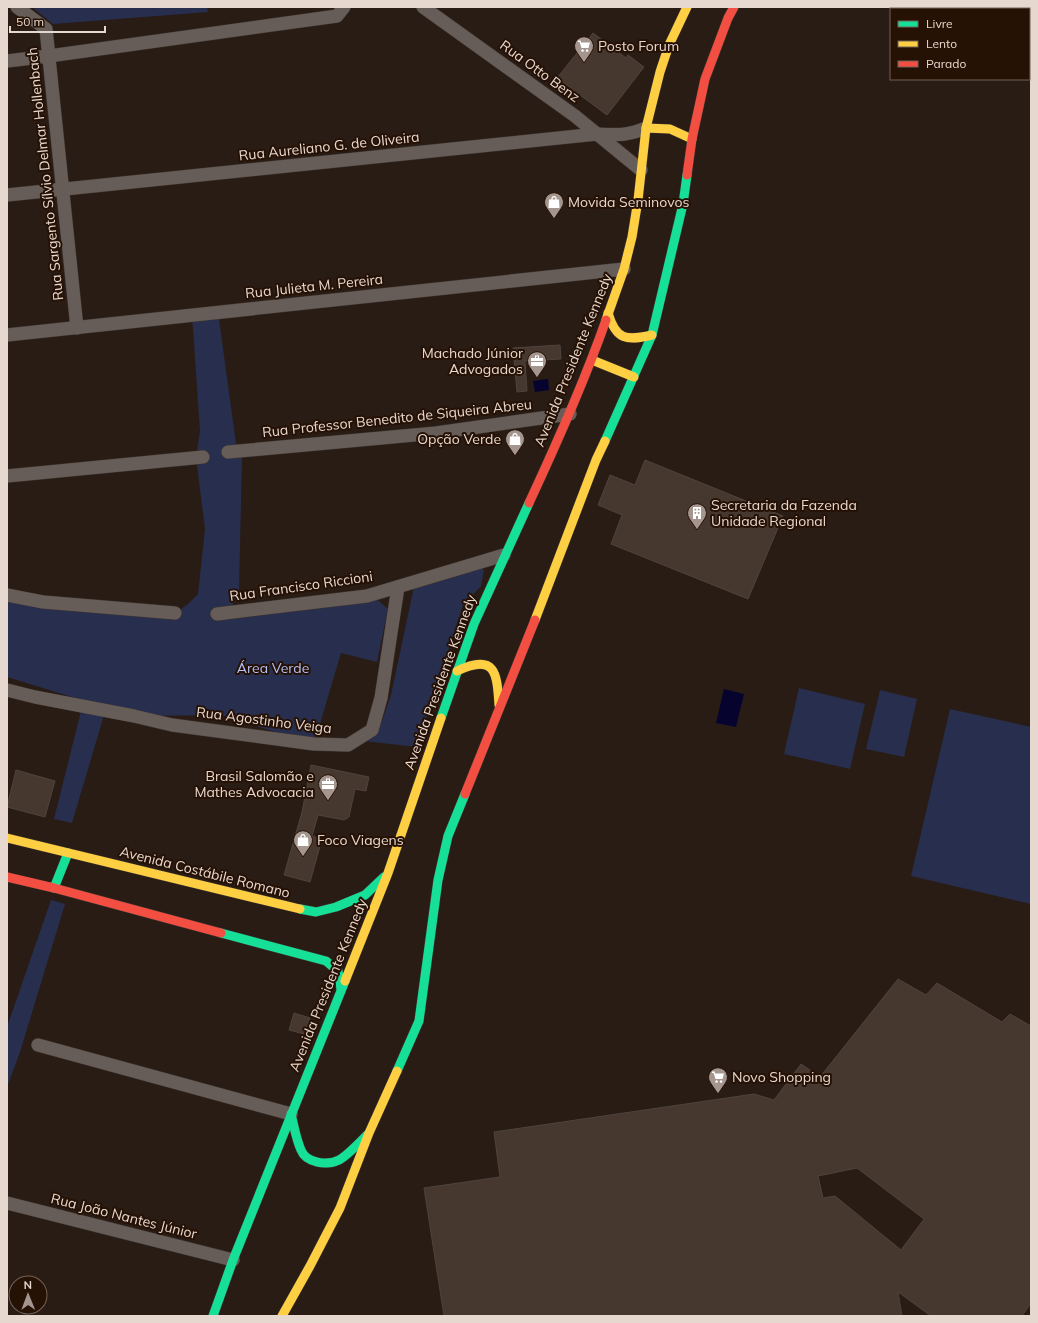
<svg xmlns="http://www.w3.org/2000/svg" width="1038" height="1323" viewBox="0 0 1038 1323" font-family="Mulish,sans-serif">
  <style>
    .green { fill: #282e4e }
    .water { fill: #07032f }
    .building { fill: #47382f; stroke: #4e443d; fill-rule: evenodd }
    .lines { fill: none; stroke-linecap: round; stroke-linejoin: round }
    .street-casing { stroke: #403630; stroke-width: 14 }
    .fast-casing { stroke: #403630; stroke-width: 10 }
    .slow-casing { stroke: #403630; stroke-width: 10 }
    .jam-casing { stroke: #403630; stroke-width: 10 }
    .street { stroke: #675d58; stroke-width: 13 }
    .fast { stroke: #16e098; stroke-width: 9 }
    .slow { stroke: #ffcf43; stroke-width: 9 }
    .jam { stroke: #f24e42; stroke-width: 9 }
    .labels { text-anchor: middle; stroke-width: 4; stroke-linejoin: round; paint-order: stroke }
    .poi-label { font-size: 14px; fill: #e7d8cf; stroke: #261105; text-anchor: start }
    .street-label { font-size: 14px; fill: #e7d8cf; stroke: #261105 }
    .park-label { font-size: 14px; fill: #b3c2f9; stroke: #261105 }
  </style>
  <rect width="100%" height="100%" fill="#281c15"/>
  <g class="green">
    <polygon points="32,7 207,7 208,12 53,24"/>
    <polygon points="218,312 237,451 242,457 239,591 227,616 372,595 388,609 377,662 341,653 314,744 221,715 134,716 7,677 7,596 174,614 188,604 198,594 205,529 196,457 200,431 192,315"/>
    <polygon points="474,563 484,570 481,586 463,605 417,747 364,741 374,735 382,721 391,695 415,582"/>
    <polygon points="799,688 865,704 850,769 784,754"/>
    <polygon points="880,690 917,699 904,757 866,749"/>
    <polygon points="950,709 1031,727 1031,904 911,876"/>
    <polygon points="81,711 104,715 72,823 54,819"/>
    <polygon points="51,900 65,904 20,1052 7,1087 7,1027"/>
  </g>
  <g class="water">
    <polygon points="548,379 549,390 535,392 533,381"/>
    <polygon points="724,689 744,694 736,727 716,723"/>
  </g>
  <g class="building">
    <polygon points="593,33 626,58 628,55 644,67 607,115 557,78"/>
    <polygon points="560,345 561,359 525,361 527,391 517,392 513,348"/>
    <polygon points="645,460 783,516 748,599 611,544 622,515 598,505 610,475 635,485"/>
    <polygon points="311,765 369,777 366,791 355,789 349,817 344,820 318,815 312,836 322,839 310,882 284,875 302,812"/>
    <polygon points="16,770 55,781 45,817 7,807"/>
    <path d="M898,979L926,995L937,983L1002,1022L1010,1014L1031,1026V1303L1022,1316H931L898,1292L902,1316H444L424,1188L500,1177L494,1132L754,1094L774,1100L801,1064L820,1077ZM857,1168L924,1219L901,1250L835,1196L823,1198L818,1176Z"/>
    <polygon points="294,1013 310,1018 304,1034 289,1030"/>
  </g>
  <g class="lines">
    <g class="street-casing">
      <g id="street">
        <polyline points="17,7 46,29 77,328"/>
        <polyline points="423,7 575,116 641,170"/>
        <polyline points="7,61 49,56 337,16 344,7"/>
        <path d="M7,195L597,134C618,135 626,136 646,128"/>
        <polyline points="7,335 624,269"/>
        <polyline points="228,452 436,433 570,414"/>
        <polyline points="7,476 203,457"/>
        <polyline points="7,595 43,602 175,613"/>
        <polyline points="217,614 367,596 504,555"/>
        <polyline points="7,690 35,697 134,716 172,725 314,744 348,745 372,730 381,698 398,587"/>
        <polyline points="38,1045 291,1114"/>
        <polyline points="7,1203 233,1260"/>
      </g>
    </g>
    <g class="fast-casing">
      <g id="fast">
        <polyline points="605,441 652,335 683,204 687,175"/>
        <polyline points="441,718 474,624 529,503"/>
        <polyline points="54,888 68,853"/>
        <polyline points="300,909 316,912 336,907 365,895 384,877"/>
        <polyline points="221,933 326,961 338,971 341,989"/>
        <polyline points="397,1071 419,1021 438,880 448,836 465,794"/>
        <path d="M291,1114C294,1126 296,1139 301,1150C306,1163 327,1166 339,1160C347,1156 360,1142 367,1135"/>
        <polyline points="213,1316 233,1260 345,981"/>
      </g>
    </g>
    <g class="slow-casing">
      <g id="slow">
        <polyline points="646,128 670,129 692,139"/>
        <path d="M608,313C616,340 626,341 652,335"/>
        <polyline points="606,320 624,269 632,237 638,200 646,128 660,72 669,45 687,7"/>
        <polyline points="592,360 634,377"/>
        <polyline points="535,620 596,460 605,441"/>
        <path d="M457,671C495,653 497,672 499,705"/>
        <polyline points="7,838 300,909"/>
        <polyline points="345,981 388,873 441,718"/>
        <polyline points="282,1316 310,1266 340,1208 369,1133 397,1071"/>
      </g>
    </g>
    <g class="jam-casing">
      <g id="jam">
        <polyline points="687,175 692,139 705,79 728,18 734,7"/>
        <path d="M529,503C557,443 584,383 606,320"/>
        <polyline points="465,794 535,620"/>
        <polyline points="7,877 54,888 221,933"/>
      </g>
    </g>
    <use href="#street" class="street"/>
    <use href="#fast" class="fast"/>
    <use href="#slow" class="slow"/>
    <use href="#jam" class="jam"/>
  </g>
  <defs>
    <g id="supermarket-pin" transform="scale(1)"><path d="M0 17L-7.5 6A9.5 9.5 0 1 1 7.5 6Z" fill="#a4968e" stroke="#261105"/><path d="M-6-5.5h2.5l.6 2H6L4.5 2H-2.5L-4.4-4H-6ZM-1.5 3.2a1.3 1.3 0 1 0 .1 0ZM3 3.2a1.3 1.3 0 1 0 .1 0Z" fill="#fff"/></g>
    <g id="shop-pin" transform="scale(1)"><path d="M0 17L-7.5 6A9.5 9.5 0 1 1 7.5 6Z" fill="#a4968e" stroke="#261105"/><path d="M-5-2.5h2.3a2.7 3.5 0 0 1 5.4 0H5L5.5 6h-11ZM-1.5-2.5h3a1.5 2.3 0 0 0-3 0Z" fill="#fff"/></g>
    <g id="office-pin" transform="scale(1)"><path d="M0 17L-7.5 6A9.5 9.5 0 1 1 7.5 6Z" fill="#a4968e" stroke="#261105"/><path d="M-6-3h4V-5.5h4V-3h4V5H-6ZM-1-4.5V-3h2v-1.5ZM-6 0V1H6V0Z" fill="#fff"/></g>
    <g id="building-pin" transform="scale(1)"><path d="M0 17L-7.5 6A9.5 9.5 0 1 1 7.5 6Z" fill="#a4968e" stroke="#261105"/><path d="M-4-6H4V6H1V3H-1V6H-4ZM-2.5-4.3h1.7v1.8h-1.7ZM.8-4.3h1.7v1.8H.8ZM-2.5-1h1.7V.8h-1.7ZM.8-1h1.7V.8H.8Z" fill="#fff"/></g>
  </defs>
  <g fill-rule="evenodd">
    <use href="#supermarket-pin" x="584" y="46"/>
    <use href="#shop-pin" x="554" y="202"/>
    <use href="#office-pin" x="537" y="361"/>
    <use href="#shop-pin" x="515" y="439"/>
    <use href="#building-pin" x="697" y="513"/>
    <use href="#office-pin" x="328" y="784"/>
    <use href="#shop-pin" x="303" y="840"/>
    <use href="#supermarket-pin" x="718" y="1077"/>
  </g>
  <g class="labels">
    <g class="poi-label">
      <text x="598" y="51">Posto Forum</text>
      <text x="568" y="207">Movida Seminovos</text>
      <text x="523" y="358" text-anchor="end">Machado Júnior<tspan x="523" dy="16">Advogados</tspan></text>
      <text x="501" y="444" text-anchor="end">Opção Verde</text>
      <text x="711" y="510">Secretaria da Fazenda<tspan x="711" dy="16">Unidade Regional</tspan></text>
      <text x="314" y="781" text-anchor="end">Brasil Salomão e<tspan x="314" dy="16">Mathes Advocacia</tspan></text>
      <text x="317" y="845">Foco Viagens</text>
      <text x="732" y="1082">Novo Shopping</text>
    </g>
    <g class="street-label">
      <text transform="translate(540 71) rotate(36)" y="5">Rua Otto Benz</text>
      <text transform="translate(329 146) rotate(-6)" y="5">Rua Aureliano G. de Oliveira</text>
      <text transform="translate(45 174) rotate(-96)" y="5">Rua Sargento Sílvio Delmar Hollenbach</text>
      <text transform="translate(314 286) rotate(-6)" y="5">Rua Julieta M. Pereira</text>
      <text transform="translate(573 360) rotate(-68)" y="5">Avenida Presidente Kennedy</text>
      <text transform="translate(397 418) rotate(-6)" y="5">Rua Professor Benedito de Siqueira Abreu</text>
      <text transform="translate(301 586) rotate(-8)" y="5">Rua Francisco Riccioni</text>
      <text transform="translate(440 682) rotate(-70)" y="5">Avenida Presidente Kennedy</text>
      <text transform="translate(264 720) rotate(7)" y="5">Rua Agostinho Veiga</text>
      <text transform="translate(205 872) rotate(14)" y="5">Avenida Costábile Romano</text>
      <text transform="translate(328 985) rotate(-68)" y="5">Avenida Presidente Kennedy</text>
      <text transform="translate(124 1216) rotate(14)" y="5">Rua João Nantes Júnior</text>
    </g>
    <g class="park-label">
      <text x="273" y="673">Área Verde</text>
    </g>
  </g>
  <rect width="1038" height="1323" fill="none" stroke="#e7d8cf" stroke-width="16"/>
  <rect x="890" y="8" width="140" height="72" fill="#261105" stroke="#736156"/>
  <rect x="898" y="21" width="20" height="6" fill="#16e098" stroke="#736156"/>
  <text x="926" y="28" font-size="12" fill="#e7d8cf">Livre</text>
  <rect x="898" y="41" width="20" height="6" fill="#ffcf43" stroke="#736156"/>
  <text x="926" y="48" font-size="12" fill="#e7d8cf">Lento</text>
  <rect x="898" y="61" width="20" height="6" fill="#f24e42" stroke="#736156"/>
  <text x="926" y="68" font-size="12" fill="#e7d8cf">Parado</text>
  <g transform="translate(28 1295) rotate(359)"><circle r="19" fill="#261105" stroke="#736156"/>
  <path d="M0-3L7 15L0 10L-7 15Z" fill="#a4968e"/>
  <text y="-6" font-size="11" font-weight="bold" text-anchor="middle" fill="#e7d8cf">N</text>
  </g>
  <path d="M10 26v6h95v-6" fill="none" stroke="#e7d8cf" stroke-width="2"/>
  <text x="16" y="26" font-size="12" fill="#e7d8cf" stroke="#261105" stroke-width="3" paint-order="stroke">50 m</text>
</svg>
